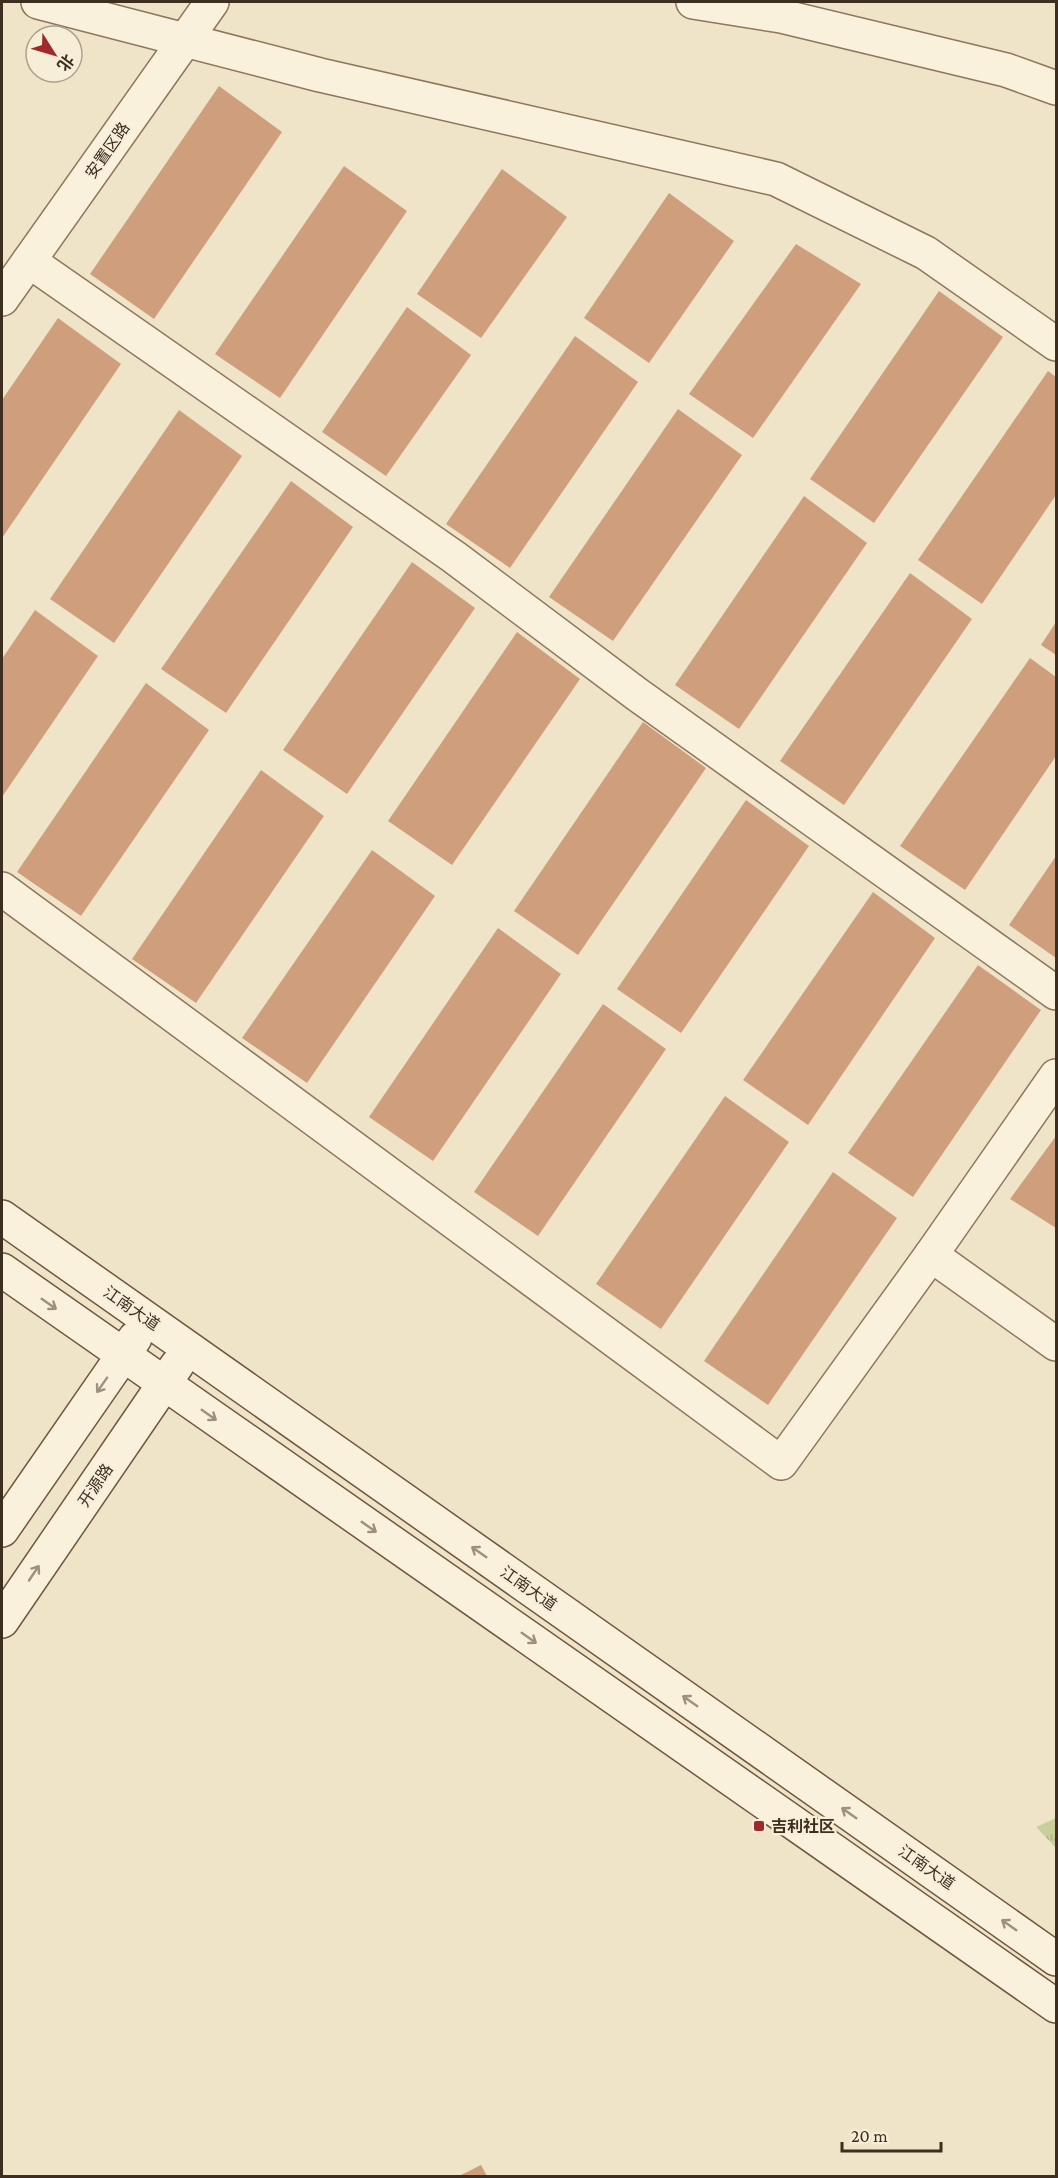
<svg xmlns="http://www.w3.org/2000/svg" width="1058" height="2178" viewBox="0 0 1058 2178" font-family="'Crimson Pro','Noto Sans SC',serif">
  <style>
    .park { fill: url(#park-tufts) }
    .building { fill: #cf9f7d }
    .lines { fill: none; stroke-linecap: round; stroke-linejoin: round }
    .minor-casing { stroke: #8d765c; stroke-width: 36 }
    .tertiary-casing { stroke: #8d765c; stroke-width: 36 }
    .secondary-casing { stroke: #6f573f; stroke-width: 36 }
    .minor { stroke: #faf1dc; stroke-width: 33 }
    .tertiary { stroke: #faf1dc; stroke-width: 33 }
    .secondary { stroke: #faf1dc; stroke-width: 33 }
    .oneway { stroke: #9c907e }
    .poi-dot { fill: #9e2a2b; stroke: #f7eed8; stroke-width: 2 }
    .labels { text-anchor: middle; stroke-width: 4.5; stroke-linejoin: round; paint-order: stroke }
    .street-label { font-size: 16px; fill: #3d2e20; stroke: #f7eed8 }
    .poi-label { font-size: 16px; font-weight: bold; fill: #3d2e20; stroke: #f7eed8; text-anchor: start }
  </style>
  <defs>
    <pattern id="park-tufts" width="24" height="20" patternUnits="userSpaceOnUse" patternTransform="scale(1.5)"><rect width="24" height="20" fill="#c9cf9b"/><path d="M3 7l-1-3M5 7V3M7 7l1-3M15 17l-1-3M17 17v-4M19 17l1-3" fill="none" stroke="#aeb285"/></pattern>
  </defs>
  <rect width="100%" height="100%" fill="#f0e4c8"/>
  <polygon class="park" points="1056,1818 1056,1848 1036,1827"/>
  <g class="building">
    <polygon points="219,86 282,132 154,319 90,274"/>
    <polygon points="344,166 407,211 280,398 215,354"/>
    <polygon points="502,169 567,217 481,338 417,294"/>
    <polygon points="669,193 734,241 649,363 584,318"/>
    <polygon points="796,244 861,284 753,438 689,394"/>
    <polygon points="939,291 1003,337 874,523 810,479"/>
    <polygon points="407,307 471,355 386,476 322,432"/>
    <polygon points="58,318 121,364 2,538 2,400"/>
    <polygon points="575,336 638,382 510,568 446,524"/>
    <polygon points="1048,371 1056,377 1056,495 982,604 918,560"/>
    <polygon points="678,409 742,455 613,641 549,597"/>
    <polygon points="179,410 242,456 114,643 50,599"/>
    <polygon points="291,481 353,527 226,713 161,669"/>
    <polygon points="804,496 867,543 739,729 675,685"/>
    <polygon points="412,562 475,608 347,794 283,750"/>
    <polygon points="910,573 972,619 844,805 780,761"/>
    <polygon points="35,610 98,656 2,797 2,659"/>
    <polygon points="1056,622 1056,655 1041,645"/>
    <polygon points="517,632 580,679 452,865 388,821"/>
    <polygon points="1030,658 1056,677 1056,756 965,890 900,846"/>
    <polygon points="146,683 209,730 81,916 17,872"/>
    <polygon points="643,722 706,768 578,955 514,911"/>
    <polygon points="261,770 324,816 196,1003 132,959"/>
    <polygon points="746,800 809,846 681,1033 617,989"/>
    <polygon points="372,850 435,896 307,1083 242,1038"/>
    <polygon points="1056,856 1056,958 1009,925"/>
    <polygon points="873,892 935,938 808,1125 743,1080"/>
    <polygon points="498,928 561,974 433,1161 369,1117"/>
    <polygon points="978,965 1041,1010 913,1197 848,1153"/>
    <polygon points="603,1004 666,1049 538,1236 474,1192"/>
    <polygon points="725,1096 789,1142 661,1329 596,1284"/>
    <polygon points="1056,1136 1056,1228 1010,1199"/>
    <polygon points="833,1172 897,1218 768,1405 704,1361"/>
    <polygon points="481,2165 487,2176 459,2176"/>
  </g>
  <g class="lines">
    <g class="minor-casing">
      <g id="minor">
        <polyline points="38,2 320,75 776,179 926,253 1056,344"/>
        <polyline points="693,2 781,16 1006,70 1056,88"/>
        <polyline points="29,261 454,557 638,695 1056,993"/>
        <polyline points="2,889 781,1463 931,1255"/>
        <polyline points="1056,1076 931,1255 1056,1344"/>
      </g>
    </g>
    <g class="tertiary-casing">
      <polyline id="tertiary" points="2,299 212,2"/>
    </g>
    <g class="secondary-casing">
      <g id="secondary">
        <polyline points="2,1217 1056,1959"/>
        <polyline points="2,1270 1056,2006"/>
        <polyline points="2,1530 135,1338"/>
        <polyline points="2,1621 177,1365"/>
      </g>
    </g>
    <use href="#minor" class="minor"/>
    <use href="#tertiary" class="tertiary"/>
    <use href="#secondary" class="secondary"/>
  </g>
  <defs><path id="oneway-shaft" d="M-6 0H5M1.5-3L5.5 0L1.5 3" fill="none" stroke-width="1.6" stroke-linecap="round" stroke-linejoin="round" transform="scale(1.5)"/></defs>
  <g class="oneway">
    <use href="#oneway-shaft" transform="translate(49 1304) rotate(35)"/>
    <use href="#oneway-shaft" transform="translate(102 1385) rotate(125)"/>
    <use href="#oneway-shaft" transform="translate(209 1415) rotate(35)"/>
    <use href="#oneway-shaft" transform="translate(369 1527) rotate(35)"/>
    <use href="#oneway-shaft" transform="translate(479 1552) rotate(-145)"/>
    <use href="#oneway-shaft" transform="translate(34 1573) rotate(-56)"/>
    <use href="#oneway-shaft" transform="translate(529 1638) rotate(35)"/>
    <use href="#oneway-shaft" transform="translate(690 1701) rotate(-145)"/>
    <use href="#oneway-shaft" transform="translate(849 1813) rotate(-145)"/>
    <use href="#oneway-shaft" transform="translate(1009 1925) rotate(-145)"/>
  </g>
  <rect class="poi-dot" x="753" y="1820" width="12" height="12" rx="3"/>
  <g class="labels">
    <g class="street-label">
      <text transform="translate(107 150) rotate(-55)" y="6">安置区路</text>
      <text transform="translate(132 1308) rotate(35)" y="6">江南大道</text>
      <text transform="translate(95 1485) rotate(-56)" y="6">开源路</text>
      <text transform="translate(529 1588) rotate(35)" y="6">江南大道</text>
      <text transform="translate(927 1867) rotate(35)" y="6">江南大道</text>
    </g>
    <g class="poi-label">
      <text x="771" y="1832">吉利社区</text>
    </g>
  </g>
  <rect width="1058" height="2178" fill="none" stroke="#3d2e20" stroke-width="6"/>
  <g transform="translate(54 54) rotate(127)"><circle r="28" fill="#f7eed8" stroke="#ada18e" stroke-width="1.5"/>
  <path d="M0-4.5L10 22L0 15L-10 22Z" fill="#9e2a2b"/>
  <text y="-9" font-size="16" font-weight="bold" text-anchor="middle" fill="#3d2e20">北</text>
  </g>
  <path d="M842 2142v9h99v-9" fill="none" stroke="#3d2e20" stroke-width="3"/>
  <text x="851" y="2142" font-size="18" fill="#3d2e20" stroke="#f7eed8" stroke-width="4.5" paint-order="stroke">20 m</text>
</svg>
